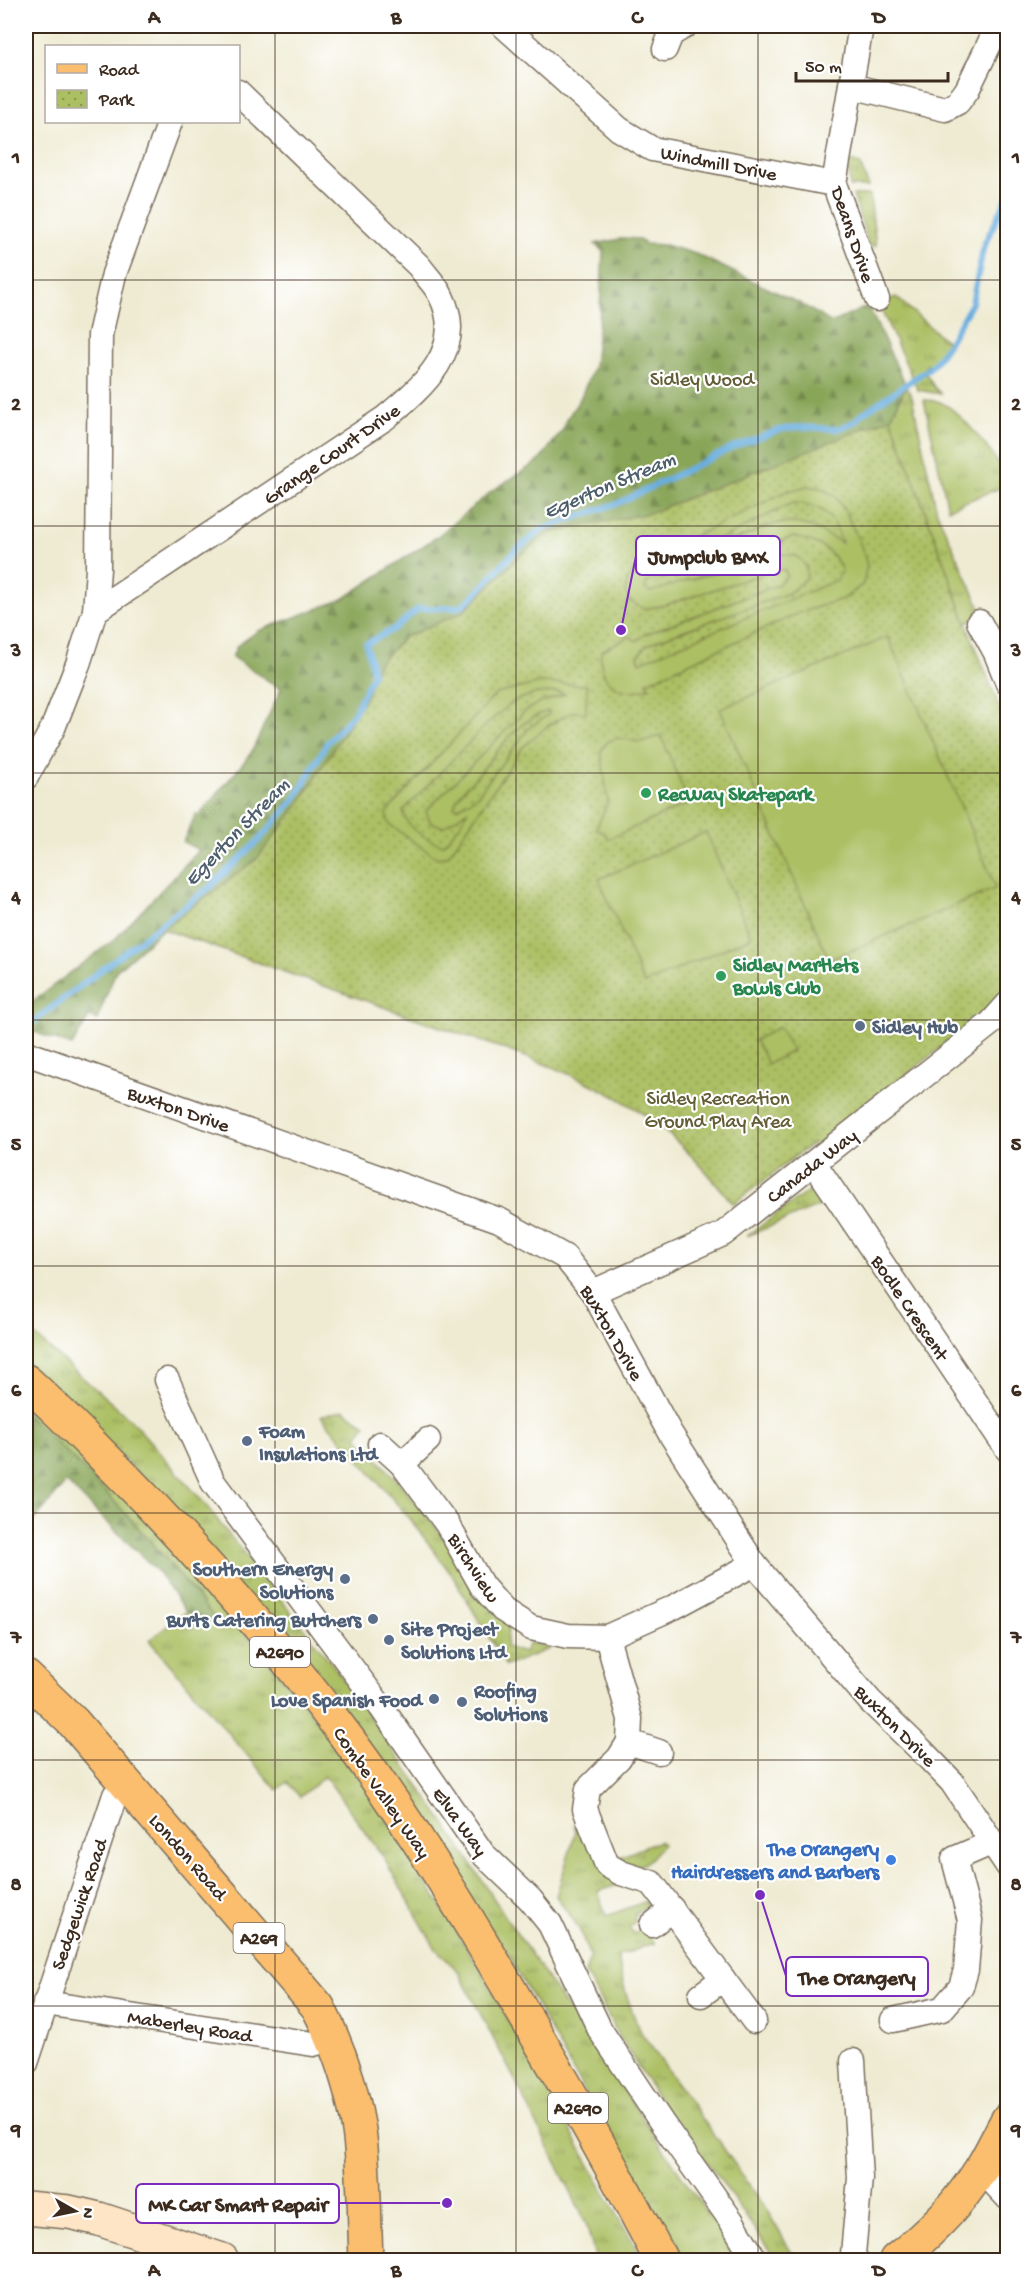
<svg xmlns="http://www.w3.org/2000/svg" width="1033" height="2286" viewBox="0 0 1033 2286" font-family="'Gochi Hand',sans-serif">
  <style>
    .grass { fill: url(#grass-tufts); stroke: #747440; stroke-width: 1.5 }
    .forest { fill: url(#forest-firs); stroke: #62683c; stroke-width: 1.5 }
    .park { fill: url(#park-dots); stroke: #747440; stroke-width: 1.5 }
    .pitch { fill: #acbf63; stroke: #747440; stroke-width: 1.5; fill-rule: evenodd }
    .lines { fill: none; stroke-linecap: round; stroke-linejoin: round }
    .stream { stroke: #68adde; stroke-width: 6 }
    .street-casing { stroke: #7a6e5d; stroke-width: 27 }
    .secondary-casing { stroke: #7a6e5d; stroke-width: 36 }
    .primary-casing { stroke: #7a6e5d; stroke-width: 36 }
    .street { stroke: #fff; stroke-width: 24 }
    .secondary { stroke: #fde5c5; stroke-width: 33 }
    .primary { stroke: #fbbe6e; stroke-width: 33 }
    .grid { fill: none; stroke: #3b2a1e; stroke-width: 1.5; stroke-opacity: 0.55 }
    .leisure-dot { fill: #2e9e5b; stroke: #fff; stroke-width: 2 }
    .service-dot { fill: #5c6f8a; stroke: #fff; stroke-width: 2 }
    .shop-dot { fill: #3f7fe0; stroke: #fff; stroke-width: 2 }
    .labels { text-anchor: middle; stroke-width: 4.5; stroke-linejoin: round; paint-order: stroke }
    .shield { fill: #fff; stroke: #766a62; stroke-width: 1.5 }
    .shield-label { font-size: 18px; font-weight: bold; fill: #3b2a1e }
    .street-label { font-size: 20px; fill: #3b2a1e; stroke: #fff }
    .park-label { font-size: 20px; fill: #635e36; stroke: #fff }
    .leisure-label { font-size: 20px; font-weight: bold; fill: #27864d; stroke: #fff; text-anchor: start }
    .service-label { font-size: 20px; font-weight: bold; fill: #4e5e75; stroke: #fff; text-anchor: start }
    .shop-label { font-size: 20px; font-weight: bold; fill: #366cbe; stroke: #fff; text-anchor: end }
    .water-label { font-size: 21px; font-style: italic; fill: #4d5e6b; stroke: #fff }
    .leader { fill: none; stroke: #7b2cbf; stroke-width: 2 }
    .callout-dot { fill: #7b2cbf; stroke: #fff; stroke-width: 2 }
    .callout { fill: #fff; stroke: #7b2cbf; stroke-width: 2 }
    .callout-label { font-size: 21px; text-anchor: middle; font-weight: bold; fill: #3b2a1e }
    .neatline { fill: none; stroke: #3b2a1e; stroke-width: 2 }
    .grid-label { font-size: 20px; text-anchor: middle; font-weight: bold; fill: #3b2a1e }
  </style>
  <defs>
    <pattern id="grass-tufts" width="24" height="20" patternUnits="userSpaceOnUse" patternTransform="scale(1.5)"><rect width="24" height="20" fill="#acbf63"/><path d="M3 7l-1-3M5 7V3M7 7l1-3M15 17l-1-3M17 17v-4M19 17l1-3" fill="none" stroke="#8d9b51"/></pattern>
    <pattern id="forest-firs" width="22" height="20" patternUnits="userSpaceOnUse" patternTransform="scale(1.5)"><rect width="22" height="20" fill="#89a659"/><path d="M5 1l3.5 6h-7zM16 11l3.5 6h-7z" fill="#718749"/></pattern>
    <pattern id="park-dots" width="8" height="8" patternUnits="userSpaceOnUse" patternTransform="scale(1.5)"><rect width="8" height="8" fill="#acbf63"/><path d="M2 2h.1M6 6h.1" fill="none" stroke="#8d9b51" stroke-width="1.8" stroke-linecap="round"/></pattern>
  </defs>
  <rect width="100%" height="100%" fill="#fff"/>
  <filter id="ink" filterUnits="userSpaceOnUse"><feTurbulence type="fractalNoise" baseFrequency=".0167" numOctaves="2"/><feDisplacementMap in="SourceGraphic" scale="12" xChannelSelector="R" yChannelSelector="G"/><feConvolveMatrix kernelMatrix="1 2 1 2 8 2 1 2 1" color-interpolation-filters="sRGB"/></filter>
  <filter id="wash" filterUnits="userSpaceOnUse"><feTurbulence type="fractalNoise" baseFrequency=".008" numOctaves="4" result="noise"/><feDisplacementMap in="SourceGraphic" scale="24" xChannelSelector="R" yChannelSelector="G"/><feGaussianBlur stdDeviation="1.35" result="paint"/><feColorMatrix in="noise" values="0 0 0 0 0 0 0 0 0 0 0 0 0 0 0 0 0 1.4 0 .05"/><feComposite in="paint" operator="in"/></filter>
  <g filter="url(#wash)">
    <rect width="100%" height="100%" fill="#efebd3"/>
    <g class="grass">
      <polygon points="848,160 860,164 869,187 850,187"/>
      <polygon points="853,195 870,195 876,246 869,246"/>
      <polygon points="896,297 947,342 933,364 927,365 924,370 934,387 941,394 918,390 878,303"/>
      <polygon points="906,386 912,397 937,512 983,614 966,623 891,418"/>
      <path d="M924,400C930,401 937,400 942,403C959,409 1008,468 1007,485L948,509Z"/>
      <polygon points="810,1190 822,1193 829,1202 747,1236"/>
      <polygon points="26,1328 132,1421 204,1503 333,1665 444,1822 507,1919 718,2229 735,2260 679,2260 506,1951 181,1516 26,1362"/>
      <path d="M26,1397L168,1540L337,1744L401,1841L478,1966L643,2260H596L586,2223L515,2080L458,1971L436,1949L382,1855L325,1776L300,1797L287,1782L277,1790L149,1640L186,1612L215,1619C157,1546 95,1476 26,1415Z"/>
      <path d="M344,1410L366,1425L357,1437C414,1495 461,1559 509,1625L506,1647L524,1653L530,1641L549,1649L506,1666L452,1575L410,1519L321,1416Z"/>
      <path d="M574,1826L582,1829L627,1882L598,1891L606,1916L647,1901V1906L634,1917L636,1921L629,1927L634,1934L641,1928L655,1943L618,1956C622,1985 629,2008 642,2034L763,2204L796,2260H776L717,2175L674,2124L622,2041L585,1973L590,1957L579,1928L556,1896L576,1831Z"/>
      <path d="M659,1841L663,1844C644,1866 643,1871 615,1859Z"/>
    </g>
    <g class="forest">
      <polygon points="625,238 637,239 646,244 665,245 696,254 801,304 832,323 868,306 906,386 891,418 650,513 548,533 521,555 463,612 405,637 378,664 366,697 301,801 257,859 163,929 116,971 97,1020 89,1017 72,1046 26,1029 26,1006 115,939 199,850 183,842 196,814 199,815 250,755 281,689 232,657 237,646 258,631 343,599 438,536 493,490 539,461 564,428 565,422 580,399 594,366 600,309 603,251 595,244"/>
      <path d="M26,1415C96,1477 158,1547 216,1620L186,1612L157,1571L66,1482L32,1523L26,1513Z"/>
    </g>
    <path class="park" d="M891,418L966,623L1007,726V986L996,1000L966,1028L815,1147L813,1143L733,1204C705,1168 674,1134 636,1109C577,1071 508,1051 443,1028C349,995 256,962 163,929L257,859L301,801L366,697L378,664L405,637L463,612L521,555L548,533L650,513Z"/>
    <g class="pitch">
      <path d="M807,486L821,488L835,496L845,511L860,543L867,565L863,584L845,598L799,613L647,682L649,688C619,697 598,683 601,651L630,636L636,641L646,634L777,585L787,576L785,570H775L665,605L643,609L630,601L625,592L628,580L634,569L675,546L785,492ZM792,503C821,503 834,515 842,543C814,528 796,515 763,528C757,530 751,534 745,536C733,541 721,542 710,549L709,547L713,543ZM793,537C816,541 833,548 842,571L837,580L640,662L638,656L645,646L660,639L789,593L807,577C807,556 794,554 776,554L650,592L645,589L647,582L701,568Z"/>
      <polygon points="888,637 996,888 829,960 720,709"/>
      <path d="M540,683L587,685L586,713L572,712L547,726L522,748L448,856L437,858L389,824L386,813L496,694ZM559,692L565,694L535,705L524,712L426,811L430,822L443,827L467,811L460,825L443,845C428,840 405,828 403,811L487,724L514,701L537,693ZM549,711V714L529,728L477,796L458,808L454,807C458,792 467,787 476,777C496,754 518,718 549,711Z"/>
      <polygon points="661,736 689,803 608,839 605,833 596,829 608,802 601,751 608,741 619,738 640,742"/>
      <polygon points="706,832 751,937 644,984 599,879"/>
      <polygon points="779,1027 792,1051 768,1064 755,1040"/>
    </g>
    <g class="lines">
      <polyline class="stream" points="29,1025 210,887 259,840 295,799 327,743 354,713 373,673 366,644 395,628 418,609 460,607 474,596 515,551 543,529 621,502 736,446 779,430 799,427 838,429 856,421 859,416 927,370 934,364 948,344 972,303 984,245 1008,196"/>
    </g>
  </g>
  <g filter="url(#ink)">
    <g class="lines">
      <g class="street-casing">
        <g id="street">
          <polyline points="504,26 619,129 652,149 834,184"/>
          <polyline points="861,26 834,184 877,299"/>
          <polyline points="665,49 671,34 685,26"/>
          <polyline points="851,86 945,109 958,102 967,90 998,26"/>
          <path d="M95,611L385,418C421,388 468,350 441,296C436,285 426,276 419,266L238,92"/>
          <polyline points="979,622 996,653 1008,683"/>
          <polyline points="26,777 53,728 78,664 95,611 98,569 100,335 114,274 170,122"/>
          <polyline points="26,1053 499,1220 565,1257 593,1292 670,1433 754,1564 870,1701 921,1750 952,1782 1008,1866"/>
          <polyline points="814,1163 1008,1450"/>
          <polyline points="593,1292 723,1234 991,1023 1008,1004"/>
          <polyline points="167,1380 213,1482 381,1707 483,1854 530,1899 550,1924 600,2030 662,2123 731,2220 755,2260"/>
          <polyline points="380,1444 402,1464 447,1524 482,1586 503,1610 531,1628 568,1636 607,1637 674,1607 754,1564"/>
          <polyline points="402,1464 428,1440"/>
          <polyline points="607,1637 630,1719 629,1742 619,1758 588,1789 585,1809 607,1865 621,1873 652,1883 754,2021"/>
          <polyline points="629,1742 659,1752"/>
          <polyline points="652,1925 672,1909"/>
          <polyline points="701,1995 723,1979"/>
          <polyline points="45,2003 313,2044 334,2038"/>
          <polyline points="893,2020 942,2009 961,1987 966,1970 970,1920 954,1859 991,1843"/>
          <polyline points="853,2061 860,2178 853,2254 856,2260"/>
          <polyline points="26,2063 115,1795 126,1782"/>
          <polyline points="981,2169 1008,2198"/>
        </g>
      </g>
      <g class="secondary-casing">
        <polyline id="secondary" points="26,2208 69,2212 99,2219 222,2260"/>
      </g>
      <g class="primary-casing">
        <g id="primary">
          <path d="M26,1381C58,1410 89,1442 120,1473C202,1556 278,1645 348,1739C415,1830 474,1928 531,2026C576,2103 620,2181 661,2260"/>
          <path d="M26,1677L74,1723L318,2007C338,2046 352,2087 359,2130C365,2173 364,2217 366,2260"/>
          <path d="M896,2260C928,2235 959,2204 981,2169C991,2153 999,2135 1008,2119"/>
        </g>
      </g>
      <use href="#street" class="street"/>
      <use href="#secondary" class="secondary"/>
      <use href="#primary" class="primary"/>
    </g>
  </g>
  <path class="grid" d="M275,26V2260M516,26V2260M758,26V2260M26,280H1008M26,526H1008M26,773H1008M26,1020H1008M26,1266H1008M26,1513H1008M26,1760H1008M26,2006H1008"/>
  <g class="leisure-dot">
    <circle cx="646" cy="793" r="6"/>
    <circle cx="721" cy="976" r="6"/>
  </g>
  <g class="service-dot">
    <circle cx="860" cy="1026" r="6"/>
    <circle cx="247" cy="1441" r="6"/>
    <circle cx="345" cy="1579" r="6"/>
    <circle cx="373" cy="1619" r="6"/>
    <circle cx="389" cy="1640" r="6"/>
    <circle cx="434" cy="1699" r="6"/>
    <circle cx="462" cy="1702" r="6"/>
  </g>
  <circle class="shop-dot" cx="891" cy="1860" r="6"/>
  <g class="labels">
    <g class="shield">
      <rect x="250" y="1637" width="60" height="30" rx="4.5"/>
      <rect x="233.5" y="1923" width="51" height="30" rx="4.5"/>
      <rect x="548" y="2093" width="60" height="30" rx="4.5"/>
    </g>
    <g class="shield-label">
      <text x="280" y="1658">A2690</text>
      <text x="259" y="1944">A269</text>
      <text x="578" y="2114">A2690</text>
    </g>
    <g class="street-label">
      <text transform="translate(719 162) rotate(11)" y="7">Windmill Drive</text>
      <text transform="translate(854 234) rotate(71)" y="7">Deans Drive</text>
      <text transform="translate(331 453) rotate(-35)" y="7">Grange Court Drive</text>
      <text transform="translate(179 1108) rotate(19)" y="7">Buxton Drive</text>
      <text transform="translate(811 1165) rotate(-38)" y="7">Canada Way</text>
      <text transform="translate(911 1307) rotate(56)" y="7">Bodle Crescent</text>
      <text transform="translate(613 1332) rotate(60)" y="7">Buxton Drive</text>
      <text transform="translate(475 1567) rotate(57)" y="7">Birchview</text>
      <text transform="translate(896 1725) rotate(45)" y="7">Buxton Drive</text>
      <text transform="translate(383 1792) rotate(55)" y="7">Combe Valley Way</text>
      <text transform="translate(461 1821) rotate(54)" y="7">Elva Way</text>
      <text transform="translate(189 1856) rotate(49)" y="7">London Road</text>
      <text transform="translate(78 1904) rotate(-71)" y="7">Sedgewick Road</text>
      <text transform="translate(190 2025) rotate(9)" y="7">Maberley Road</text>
    </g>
    <g class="park-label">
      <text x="702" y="385">Sidley Wood</text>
      <text x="718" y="1104">Sidley Recreation<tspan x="718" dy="23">Ground Play Area</tspan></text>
    </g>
    <g class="leisure-label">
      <text x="658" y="800">RecWay Skatepark</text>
      <text x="733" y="971">Sidley Martlets<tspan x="733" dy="23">Bowls Club</tspan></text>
    </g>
    <g class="service-label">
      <text x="872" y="1033">Sidley Hub</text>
      <text x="259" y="1437">Foam<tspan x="259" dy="23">Insulations Ltd</tspan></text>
      <text x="333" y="1575" text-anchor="end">Southern Energy<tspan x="333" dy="23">Solutions</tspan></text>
      <text x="361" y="1626" text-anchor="end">Burts Catering Butchers</text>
      <text x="401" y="1635">Site Project<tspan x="401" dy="23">Solutions Ltd</tspan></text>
      <text x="474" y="1697">Roofing<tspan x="474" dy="23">Solutions</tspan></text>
      <text x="422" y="1706" text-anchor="end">Love Spanish Food</text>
    </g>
    <g class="shop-label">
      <text x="879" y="1855">The Orangery<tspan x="879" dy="23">Hairdressers and Barbers</tspan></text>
    </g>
    <g class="water-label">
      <text transform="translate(609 484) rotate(-23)" y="7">Egerton Stream</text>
      <text transform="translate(236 831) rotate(-46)" y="7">Egerton Stream</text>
    </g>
  </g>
  <path class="leader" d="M621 630L636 556M760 1895L786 1976M447 2203L339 2203"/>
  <g class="callout-dot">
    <circle cx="621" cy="630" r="6"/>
    <circle cx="760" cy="1895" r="6"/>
    <circle cx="447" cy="2203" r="6"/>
  </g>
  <g class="callout">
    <rect x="636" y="536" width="144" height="39" rx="6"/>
    <rect x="786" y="1957" width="142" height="39" rx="6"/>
    <rect x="136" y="2184" width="203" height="39" rx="6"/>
  </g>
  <g class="callout-label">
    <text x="708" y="563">Jumpclub BMX</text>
    <text x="857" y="1984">The Orangery</text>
    <text x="238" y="2211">MK Car Smart Repair</text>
  </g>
  <rect width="1033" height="2286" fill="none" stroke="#fff" stroke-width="66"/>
  <rect x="45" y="45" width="195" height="78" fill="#ffffff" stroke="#b1aaa5" stroke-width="1.5"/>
  <rect x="57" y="64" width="30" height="9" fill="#fbbe6e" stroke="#b1aaa5" stroke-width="1.5"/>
  <text x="99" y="75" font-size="18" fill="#3b2a1e">Road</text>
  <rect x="57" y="90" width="30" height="18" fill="url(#park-dots)" stroke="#b1aaa5" stroke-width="1.5"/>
  <text x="99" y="105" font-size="18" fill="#3b2a1e">Park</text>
  <g transform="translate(75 2211) rotate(99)" stroke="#ffffff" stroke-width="4.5" paint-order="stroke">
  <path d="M0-4.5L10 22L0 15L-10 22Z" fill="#3b2a1e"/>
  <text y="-9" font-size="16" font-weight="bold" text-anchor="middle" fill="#3b2a1e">N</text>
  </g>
  <path d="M796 72v9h152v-9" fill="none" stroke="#3b2a1e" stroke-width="3"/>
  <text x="805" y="72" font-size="18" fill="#3b2a1e" stroke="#ffffff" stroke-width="4.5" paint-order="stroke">50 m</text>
  <rect x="33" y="33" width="967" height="2220" class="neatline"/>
  <g class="grid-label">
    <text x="154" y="23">A</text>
    <text x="396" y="23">B</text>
    <text x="637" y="23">C</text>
    <text x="879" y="23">D</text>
    <text x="16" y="163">1</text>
    <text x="1016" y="163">1</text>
    <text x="16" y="410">2</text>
    <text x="1016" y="410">2</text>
    <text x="16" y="656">3</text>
    <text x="1016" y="656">3</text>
    <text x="16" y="903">4</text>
    <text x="1016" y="903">4</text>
    <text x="16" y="1150">5</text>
    <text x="1016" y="1150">5</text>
    <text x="16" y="1396">6</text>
    <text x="1016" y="1396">6</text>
    <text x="16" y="1643">7</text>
    <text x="1016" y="1643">7</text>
    <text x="16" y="1890">8</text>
    <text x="1016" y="1890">8</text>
    <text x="16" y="2136">9</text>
    <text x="1016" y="2136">9</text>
    <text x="154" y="2276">A</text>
    <text x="396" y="2276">B</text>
    <text x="637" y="2276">C</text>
    <text x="879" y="2276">D</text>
  </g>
</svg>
